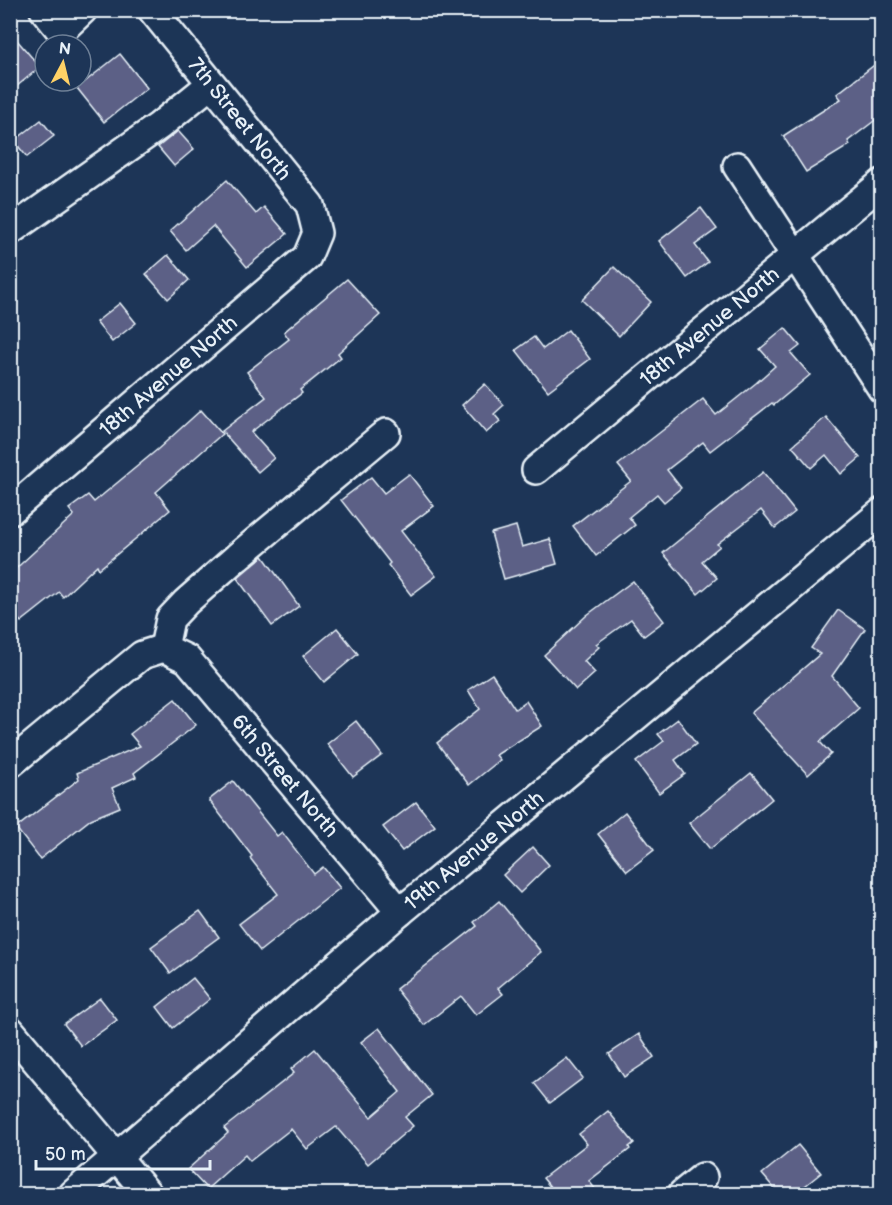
<svg xmlns="http://www.w3.org/2000/svg" width="892" height="1205" viewBox="0 0 892 1205" font-family="'Balsamiq Sans',sans-serif">
  <style>
    .building { fill: #5c6086; stroke: #e8f1f8; stroke-width: 1.5 }
    .lines { fill: none; stroke-linecap: round; stroke-linejoin: round }
    .minor-casing { stroke: #e8f1f8; stroke-width: 32 }
    .minor { stroke: #1d3557; stroke-width: 27 }
    .labels { text-anchor: middle; stroke-width: 5; stroke-linejoin: round; paint-order: stroke }
    .street-label { font-size: 21px; fill: #e8f1f8; stroke: #1d3557 }
  </style>
  <rect width="100%" height="100%" fill="#1d3557"/>
  <filter id="ink" filterUnits="userSpaceOnUse"><feTurbulence type="fractalNoise" baseFrequency=".0167" numOctaves="2"/><feDisplacementMap in="SourceGraphic" scale="12" xChannelSelector="R" yChannelSelector="G"/><feConvolveMatrix kernelMatrix="1 2 1 2 8 2 1 2 1" color-interpolation-filters="sRGB"/></filter>
  <g filter="url(#ink)">
    <g class="building">
      <polygon points="10,32 40,67 10,92"/>
      <polygon points="120,54 147,88 104,122 77,88"/>
      <polygon points="882,59 882,115 848,141 850,145 806,172 783,136 841,99 837,94"/>
      <polygon points="41,120 54,136 27,157 14,141"/>
      <polygon points="178,131 194,149 174,166 158,147"/>
      <polygon points="227,180 256,214 264,207 287,234 247,267 213,226 186,250 170,231"/>
      <polygon points="701,208 717,229 695,245 708,262 687,278 659,241"/>
      <polygon points="168,255 189,280 168,299 146,274"/>
      <polygon points="614,267 651,302 619,336 582,300"/>
      <polygon points="347,279 380,315 338,353 341,357 300,390 302,393 251,432 274,458 258,472 222,431 266,397 247,372 289,339 284,332"/>
      <polygon points="120,303 136,323 112,342 96,322"/>
      <polygon points="785,328 800,346 791,353 810,375 774,405 772,403 710,451 703,442 667,470 681,488 664,502 657,494 629,517 635,525 596,556 573,526 631,481 618,465 703,399 716,415 756,383 775,366 760,349"/>
      <polygon points="568,330 590,359 548,391 516,350 534,337 543,349"/>
      <polygon points="485,384 504,405 494,414 500,421 486,433 462,405"/>
      <polygon points="201,410 222,434 156,492 170,510 99,569 97,565 63,597 59,592 21,622 10,609 10,574 74,515 69,509 88,495 94,502 158,449"/>
      <polygon points="826,417 860,458 841,474 826,455 811,468 792,446"/>
      <polygon points="763,472 795,512 775,528 761,510 717,544 720,546 702,561 717,578 698,594 663,553"/>
      <polygon points="409,474 434,506 401,531 436,576 411,595 388,565 390,563 341,500 371,477 384,493"/>
      <polygon points="516,526 522,547 550,539 557,564 504,579 491,533"/>
      <polygon points="263,556 299,606 272,626 237,578"/>
      <polygon points="633,581 664,621 644,636 631,619 596,644 599,647 584,661 595,673 576,690 544,655 587,615"/>
      <polygon points="838,610 865,629 832,676 859,708 820,742 831,754 808,775 751,713 820,654 811,648"/>
      <polygon points="337,628 358,654 324,682 303,656"/>
      <polygon points="492,674 515,709 526,701 542,726 496,755 500,760 469,785 437,743 480,709 468,690"/>
      <polygon points="175,699 196,725 134,773 136,777 112,788 120,807 91,819 40,859 16,828 79,779 77,773 140,746 130,734"/>
      <polygon points="678,719 696,744 675,760 685,774 659,793 636,762 664,741 658,734"/>
      <polygon points="356,721 382,755 353,777 327,744"/>
      <polygon points="751,773 772,799 710,849 689,823"/>
      <polygon points="233,781 277,836 282,832 314,874 323,867 340,888 260,951 239,924 278,894 250,858 252,856 209,800"/>
      <polygon points="416,802 435,826 402,851 383,827"/>
      <polygon points="625,812 654,850 627,871 598,834"/>
      <polygon points="533,847 549,865 520,893 503,875"/>
      <polygon points="499,901 541,952 498,988 503,994 476,1015 461,996 424,1025 396,989 477,926 474,922"/>
      <polygon points="200,911 219,937 170,973 151,947"/>
      <polygon points="193,978 210,999 173,1028 157,1007"/>
      <polygon points="100,998 117,1020 81,1046 64,1024"/>
      <polygon points="379,1028 432,1095 405,1117 413,1126 368,1164 336,1127 307,1149 291,1129 250,1161 245,1155 207,1189 188,1169 228,1133 224,1128 294,1073 291,1069 315,1049 371,1117 400,1092 361,1042"/>
      <polygon points="639,1034 654,1057 624,1077 609,1054"/>
      <polygon points="567,1058 583,1078 550,1103 534,1083"/>
      <polygon points="608,1111 634,1143 629,1147 630,1149 589,1181 599,1194 556,1194 543,1178 587,1144 579,1134"/>
      <polygon points="798,1145 821,1173 795,1194 779,1194 762,1174"/>
    </g>
    <g class="lines">
      <g class="minor-casing">
        <g id="minor">
          <polyline points="44,10 61,31 83,10"/>
          <polyline points="737,166 882,389"/>
          <polyline points="10,231 159,126 211,84"/>
          <path id="s1" d="M536,470L882,183"/>
          <path id="s2" d="M10,511L307,257L317,233L310,205L152,10"/>
          <path id="s3" d="M164,648L187,659L400,912"/>
          <polyline points="164,648 170,619 186,602 237,557 386,433"/>
          <polyline points="10,764 142,655 164,648"/>
          <polyline points="10,1030 148,1194"/>
          <path id="s4" d="M73,1194L400,912L882,512"/>
          <polyline points="682,1194 703,1177"/>
        </g>
      </g>
      <use href="#minor" class="minor"/>
    </g>
  </g>
  <g class="labels">
    <g class="street-label">
      <text transform="translate(240 119) rotate(51)" y="7">7th Street North</text>
      <text dy="7" stroke="none"><textPath href="#s1" startOffset="225">18th Avenue North</textPath></text>
      <text dy="7" stroke="none"><textPath href="#s2" startOffset="208">18th Avenue North</textPath></text>
      <text dy="7" stroke="none"><textPath href="#s3" startOffset="178">6th Street North</textPath></text>
      <text dy="7" stroke="none"><textPath href="#s4" startOffset="528">19th Avenue North</textPath></text>
    </g>
  </g>
  <rect width="892" height="1205" fill="none" stroke="#1d3557" stroke-width="36"/>
  <rect x="18" y="18" width="856" height="1169" fill="none" stroke="#e8f1f8" stroke-width="2" filter="url(#ink)"/>
  <g transform="translate(63 63) rotate(7)"><circle r="28" fill="#1d3557" stroke="#6e8097" stroke-width="1.5"/>
  <path d="M0-4.5L10 22L0 15L-10 22Z" fill="#ffd166"/>
  <text y="-9" font-size="16" font-weight="bold" text-anchor="middle" fill="#e8f1f8">N</text>
  </g>
  <path d="M36 1160v9h174v-9" fill="none" stroke="#e8f1f8" stroke-width="3"/>
  <text x="45" y="1160" font-size="18" fill="#e8f1f8" stroke="#1d3557" stroke-width="4.5" paint-order="stroke">50 m</text>
</svg>
